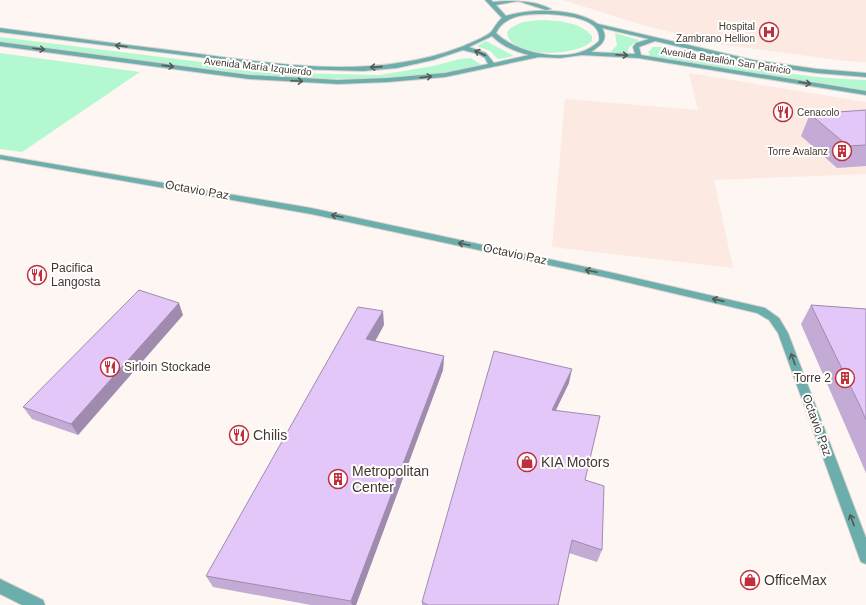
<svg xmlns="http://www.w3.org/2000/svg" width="866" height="605" viewBox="0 0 866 605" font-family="Arial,sans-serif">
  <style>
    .built { fill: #fce9e1 }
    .green { fill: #b3f8d1 }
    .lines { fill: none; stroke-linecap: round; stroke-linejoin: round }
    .minor-casing { stroke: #ddd3d0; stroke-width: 2 }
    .minor { fill: #6caeab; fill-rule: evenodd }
    .wall { fill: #c3abd5 }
    .shaded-wall { fill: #9f8bae }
    .building { fill: #e3c7f8; stroke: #9f8bae }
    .oneway { stroke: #515a55 }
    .labels { text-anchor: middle; stroke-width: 4; stroke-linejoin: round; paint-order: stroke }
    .far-poi-label { font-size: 10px; fill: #453630; stroke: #fff; text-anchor: end }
    .far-street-label { font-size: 10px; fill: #453630; stroke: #fff }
    .street-label { font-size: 12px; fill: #453630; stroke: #fff }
    .poi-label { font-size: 12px; fill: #453630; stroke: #fff; text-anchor: start }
    .near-poi-label { font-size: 14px; fill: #453630; stroke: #fff; text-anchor: start }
  </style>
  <rect width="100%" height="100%" fill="#fef6f3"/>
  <g class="built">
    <polygon points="563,0 866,0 866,62 846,61 724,45 642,25"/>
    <polygon points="689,73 866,102 866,174 714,180 733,268 552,247 565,99 698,110"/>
  </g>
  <g class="green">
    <path d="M543,20C561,21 580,22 592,36V41C577,57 509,59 507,32C516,21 530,21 543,20Z"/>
    <polygon points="615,33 639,40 629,47 627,57 607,56 617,45"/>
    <path d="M0,37L291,73L380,75L433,66L460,59L471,58L480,64L479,68C407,80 337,81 264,76L0,42Z"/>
    <polygon points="486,41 514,56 498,59 490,51 477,46"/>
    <path d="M653,47H663C730,63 797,79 866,80V90L651,57L648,52Z"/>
    <polygon points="0,53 140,72 22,152 0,149"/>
  </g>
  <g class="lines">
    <g class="minor-casing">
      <g id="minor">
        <path d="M485,0H491L493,2C512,0 534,0 551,9L546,10L518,1L496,5L506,16C531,8 576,8 598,24L753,60L817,69L866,73V77L817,73L753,64L655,41L639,47L641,55L866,91V95L638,58L582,55L560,58L539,57L445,77L388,82L338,84L249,79L0,46V42L249,75L338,80L388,78L445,73L488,64L485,58L478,54L463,50L433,60L397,68L363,71L294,69L24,35L0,32V28C64,37 128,45 192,53C282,65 374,80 461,47C468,44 486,37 491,32C495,27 497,22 502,18ZM547,14C562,15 603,17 599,41C575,66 518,55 496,33C505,14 528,14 547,14ZM602,28L649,39L636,43L633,47L635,54L591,52C601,45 609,40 602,28ZM492,36C502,46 515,52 529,55L494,63L486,53L469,47Z"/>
        <polygon points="0,155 311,208 609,272 765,308 779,318 788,333 866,538 866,564 861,562 859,557 778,333 769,320 757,313 609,278 311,214 0,159"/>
        <polygon points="0,579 43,600 45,605 22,605 0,594"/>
      </g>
    </g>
    <use href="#minor" class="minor"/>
  </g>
  <g class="wall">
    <polygon points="866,110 866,166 837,168 801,136 810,114"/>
    <polygon points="811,305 866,309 866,473 846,427 801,324"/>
    <polygon points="183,315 78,435 32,419 23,407"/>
    <polygon points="384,325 375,341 444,356 443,370 356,605 311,605 213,587 206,576"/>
    <polygon points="569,383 556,410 585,480 602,550 597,562 569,553 558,605 422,605 422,602"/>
  </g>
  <g class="shaded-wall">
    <polygon points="179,303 183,315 78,435 71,424"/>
    <polygon points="383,311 384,325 368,354 366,339"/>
    <polygon points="444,356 443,370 356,605 352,605 351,601"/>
    <polygon points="572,369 569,383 549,424 552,410"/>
  </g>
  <g class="building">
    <polygon points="866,110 866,145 848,146 810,114"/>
    <polygon points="139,290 179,303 71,424 23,407"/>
    <polygon points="811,305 866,309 866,420 861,408"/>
    <polygon points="358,307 383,311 366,339 444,356 351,601 206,576"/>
    <polygon points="494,351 572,369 552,410 600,416 585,480 604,486 602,550 572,540 558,605 428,605 422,602"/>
  </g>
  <defs><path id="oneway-shaft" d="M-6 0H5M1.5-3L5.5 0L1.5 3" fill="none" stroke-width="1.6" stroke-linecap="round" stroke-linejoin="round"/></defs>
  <g class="oneway">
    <use href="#oneway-shaft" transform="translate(121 46) rotate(-173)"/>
    <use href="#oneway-shaft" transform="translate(39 49) rotate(7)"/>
    <use href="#oneway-shaft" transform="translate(480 53) rotate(-155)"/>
    <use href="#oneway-shaft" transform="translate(622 55) rotate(3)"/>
    <use href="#oneway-shaft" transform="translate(168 66) rotate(7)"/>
    <use href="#oneway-shaft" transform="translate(376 67) rotate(176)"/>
    <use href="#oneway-shaft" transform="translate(426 77) rotate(-7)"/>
    <use href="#oneway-shaft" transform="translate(297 81) rotate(3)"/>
    <use href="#oneway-shaft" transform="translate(805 83) rotate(9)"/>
    <use href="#oneway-shaft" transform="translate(337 216) rotate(-168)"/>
    <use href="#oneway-shaft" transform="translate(464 244) rotate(-168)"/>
    <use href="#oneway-shaft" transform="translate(591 271) rotate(-168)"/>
    <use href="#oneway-shaft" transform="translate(718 300) rotate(-167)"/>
    <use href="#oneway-shaft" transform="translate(793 359) rotate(-110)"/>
    <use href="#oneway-shaft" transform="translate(852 520) rotate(-110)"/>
  </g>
  <defs>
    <g id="hospital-ring" transform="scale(1)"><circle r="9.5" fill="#fff" stroke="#c02f3c" stroke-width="1.5"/><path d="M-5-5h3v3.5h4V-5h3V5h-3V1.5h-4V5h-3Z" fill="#c02f3c"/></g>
    <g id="restaurant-ring" transform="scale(1)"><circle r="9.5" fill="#fff" stroke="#c02f3c" stroke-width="1.5"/><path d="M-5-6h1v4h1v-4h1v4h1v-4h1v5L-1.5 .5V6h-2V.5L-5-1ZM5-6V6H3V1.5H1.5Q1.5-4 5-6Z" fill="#c02f3c"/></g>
    <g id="building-ring" transform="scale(1)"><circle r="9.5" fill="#fff" stroke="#c02f3c" stroke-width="1.5"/><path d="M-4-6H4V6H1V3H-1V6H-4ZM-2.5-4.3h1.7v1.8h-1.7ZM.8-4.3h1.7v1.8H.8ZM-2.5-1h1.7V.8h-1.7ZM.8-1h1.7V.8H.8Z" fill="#c02f3c"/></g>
    <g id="shop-ring" transform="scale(1)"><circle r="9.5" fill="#fff" stroke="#c02f3c" stroke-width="1.5"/><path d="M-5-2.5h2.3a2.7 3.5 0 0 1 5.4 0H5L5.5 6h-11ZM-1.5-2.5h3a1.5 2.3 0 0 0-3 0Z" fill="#c02f3c"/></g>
  </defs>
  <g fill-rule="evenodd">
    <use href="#hospital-ring" x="769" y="32"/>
    <use href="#restaurant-ring" x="783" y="112"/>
    <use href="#building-ring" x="842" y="151"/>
    <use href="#restaurant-ring" x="37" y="275"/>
    <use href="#restaurant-ring" x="110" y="367"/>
    <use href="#building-ring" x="845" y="378"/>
    <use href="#restaurant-ring" x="239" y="435"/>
    <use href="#shop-ring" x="527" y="462"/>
    <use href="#building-ring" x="338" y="479"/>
    <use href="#shop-ring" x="750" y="580"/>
  </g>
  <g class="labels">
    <g class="far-poi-label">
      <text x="755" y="30">Hospital<tspan x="755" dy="12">Zambrano Hellion</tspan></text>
      <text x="797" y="116" text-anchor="start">Cenacolo</text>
      <text x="828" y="155">Torre Avalanz</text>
    </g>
    <g class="far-street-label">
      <text transform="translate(726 60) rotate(9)" y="4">Avenida Batallón San Patricio</text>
      <text transform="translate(258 66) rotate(6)" y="4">Avenida María Izquierdo</text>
    </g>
    <g class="street-label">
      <text transform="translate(197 190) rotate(10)" y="4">Octavio Paz</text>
      <text transform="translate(515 254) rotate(12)" y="4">Octavio Paz</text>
      <text transform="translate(817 425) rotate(70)" y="4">Octavio Paz</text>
    </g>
    <g class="poi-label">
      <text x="51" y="272">Pacifica<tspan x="51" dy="14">Langosta</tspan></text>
      <text x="124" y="371">Sirloin Stockade</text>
      <text x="831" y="382" text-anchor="end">Torre 2</text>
    </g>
    <g class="near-poi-label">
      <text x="253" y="440">Chilis</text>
      <text x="541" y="467">KIA Motors</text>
      <text x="352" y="476">Metropolitan<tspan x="352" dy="16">Center</tspan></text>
      <text x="764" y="585">OfficeMax</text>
    </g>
  </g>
</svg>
